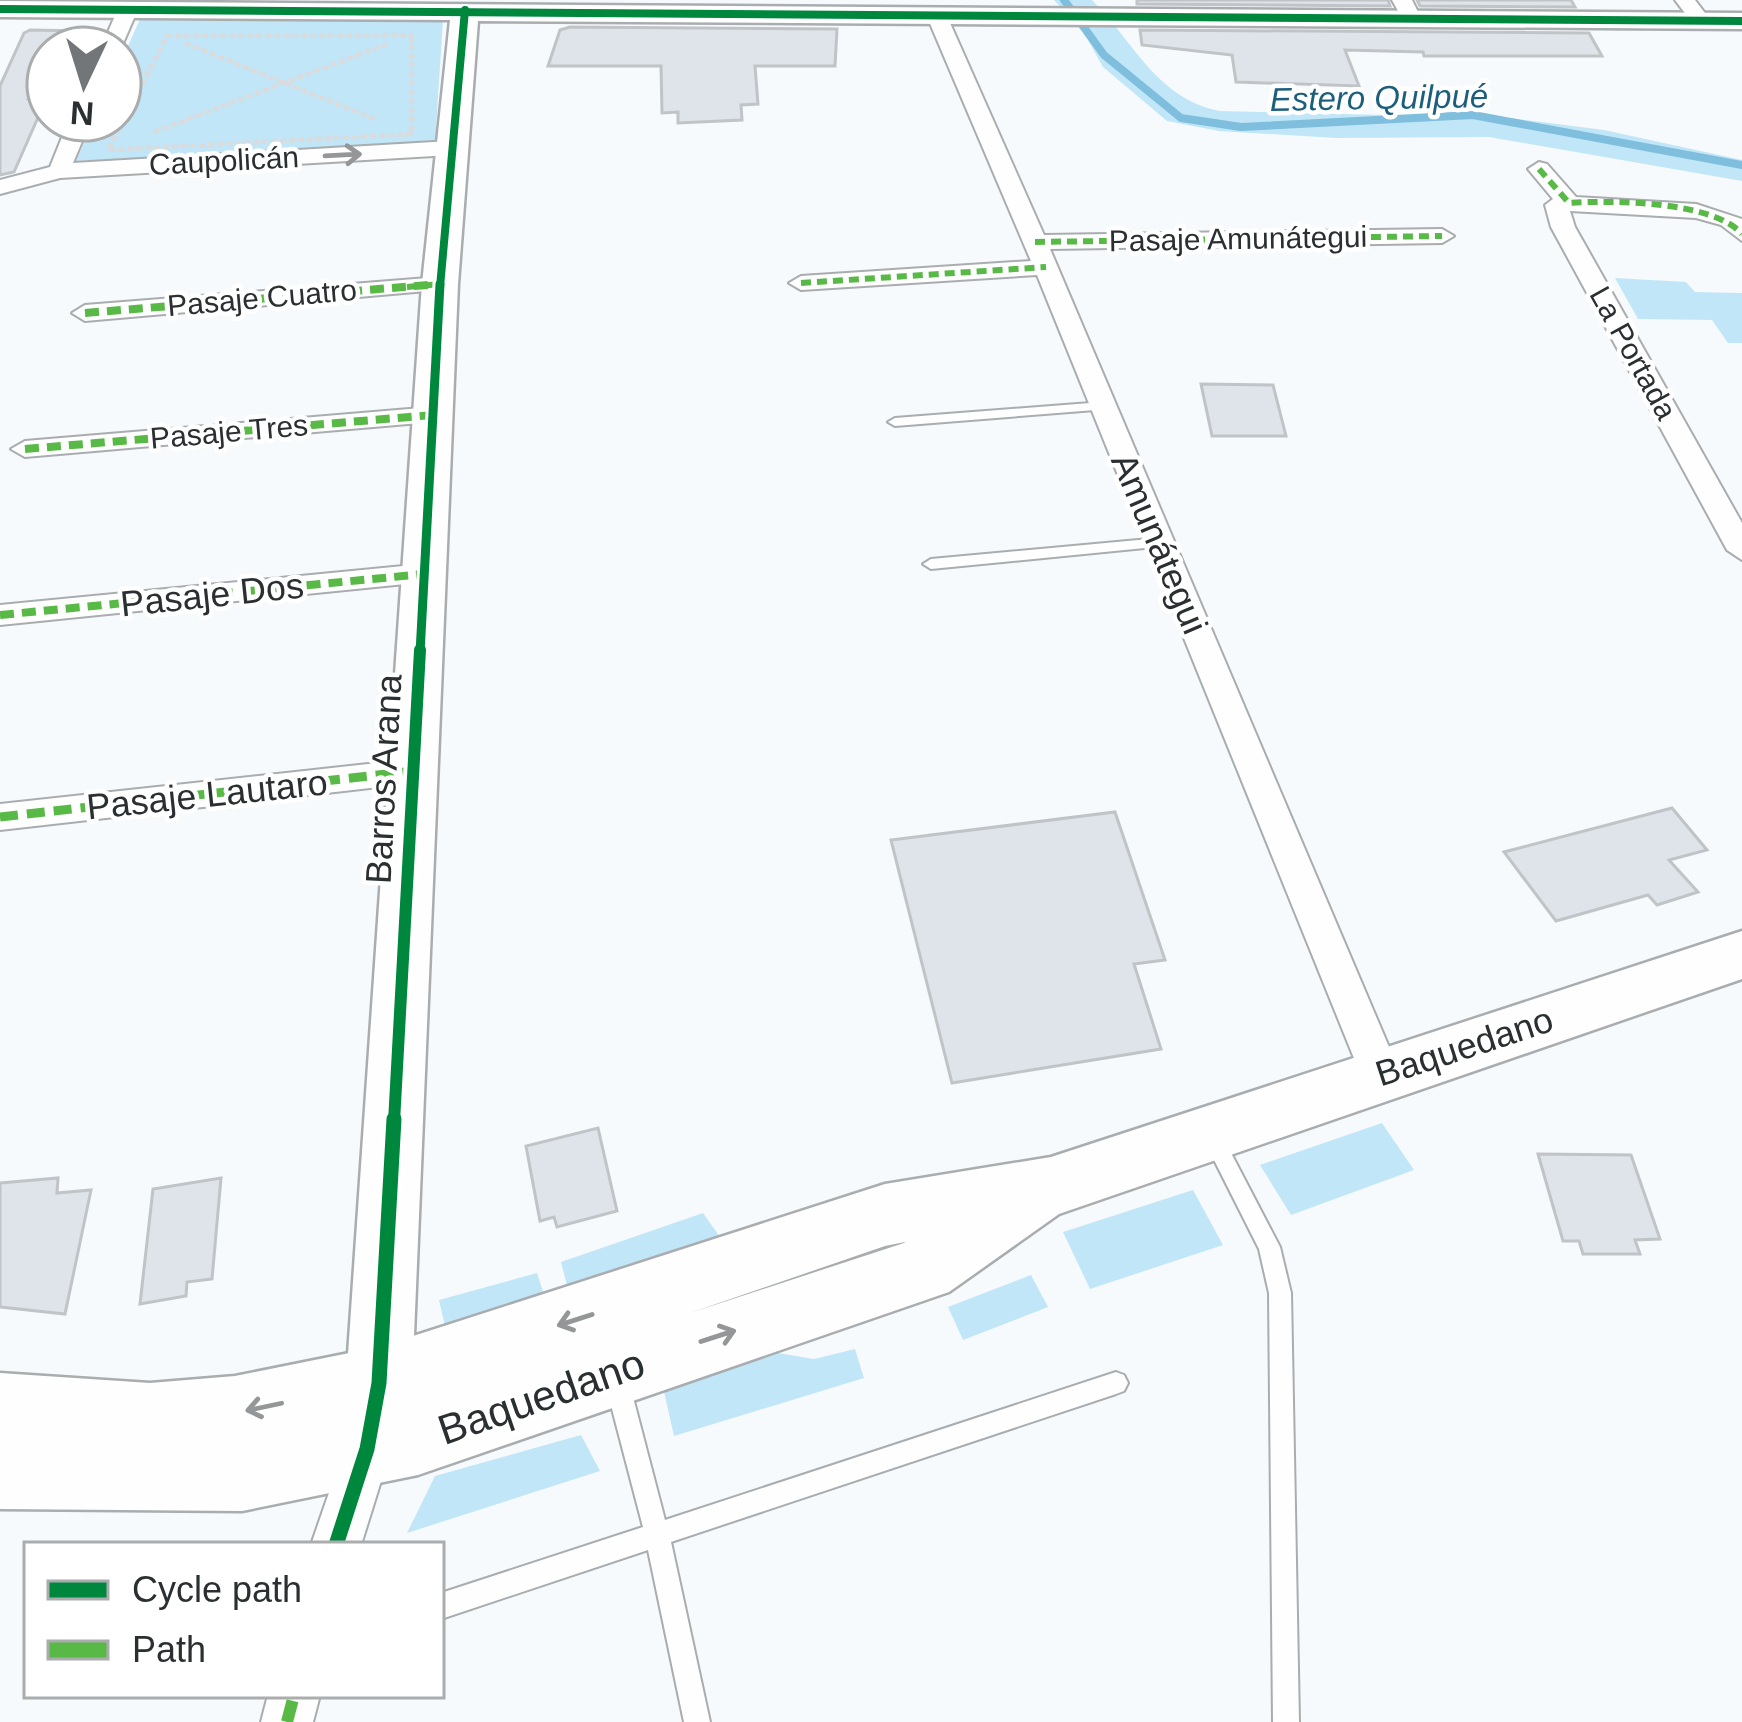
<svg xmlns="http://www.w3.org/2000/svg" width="1742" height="1722" viewBox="0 0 1742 1722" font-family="Helvetica,sans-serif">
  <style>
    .green { fill: #c1e6f8 }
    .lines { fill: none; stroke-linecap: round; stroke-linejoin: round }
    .stream { stroke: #7fbedc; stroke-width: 8 }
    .building { fill: #dee4e9; stroke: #c1c4c6; stroke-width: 3 }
    .lane-casing { stroke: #a9adaf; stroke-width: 4 }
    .street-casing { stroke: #a9adaf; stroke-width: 4 }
    .secondary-casing { stroke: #a9adaf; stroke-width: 5 }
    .primary-casing { stroke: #a9adaf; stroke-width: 5 }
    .path { stroke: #dadbdd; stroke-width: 4.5; stroke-dasharray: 6 3; stroke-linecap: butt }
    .lane { fill: #fefeff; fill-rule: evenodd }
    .street { fill: #fefeff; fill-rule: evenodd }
    .secondary { fill: #fefeff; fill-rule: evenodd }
    .primary { fill: #fefeff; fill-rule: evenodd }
    .quiet-far3 { stroke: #58b947; stroke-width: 6; stroke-dasharray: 10 6; stroke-linecap: butt }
    .quiet-far2 { stroke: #58b947; stroke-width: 8; stroke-dasharray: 14 8; stroke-linecap: butt }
    .quiet-far1 { stroke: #58b947; stroke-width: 9; stroke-dasharray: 18 9; stroke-linecap: butt }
    .quiet { stroke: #58b947; stroke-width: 12; stroke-dasharray: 22 12; stroke-linecap: butt }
    .cycleway-far3-casing { stroke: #fff; stroke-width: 12 }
    .cycleway-far2-casing { stroke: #fff; stroke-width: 15 }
    .cycleway-far1-casing { stroke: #fff; stroke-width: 20 }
    .cycleway-casing { stroke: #fff; stroke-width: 22 }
    .cycleway-far3 { stroke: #00873e; stroke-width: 8 }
    .cycleway-far2 { stroke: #00873e; stroke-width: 9 }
    .cycleway-far1 { stroke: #00873e; stroke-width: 12 }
    .cycleway { stroke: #00873e; stroke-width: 15 }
    .oneway { stroke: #949698 }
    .labels { text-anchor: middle; stroke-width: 9; stroke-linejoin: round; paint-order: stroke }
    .far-street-label { font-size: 30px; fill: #2a2f31; stroke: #fff }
    .far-water-label { font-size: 33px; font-style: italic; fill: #1b5f7d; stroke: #fff }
    .street-label { font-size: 36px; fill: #2a2f31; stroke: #fff }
    .near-street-label { font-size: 42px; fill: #2a2f31; stroke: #fff }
  </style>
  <rect width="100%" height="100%" fill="#f7fafc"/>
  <g class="green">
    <path d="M1054,0H1092C1134,42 1157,99 1220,111L1511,118L1604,130L1742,160V181L1489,137L1337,138L1219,131L1167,121L1103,67L1084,33Z"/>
    <polygon points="140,19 443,20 435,144 76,161 94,120 120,120 120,64"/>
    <polygon points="1615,278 1686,282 1695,292 1742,293 1742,343 1728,343 1712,320 1638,319"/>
    <polygon points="1382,1123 1414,1170 1291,1215 1260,1165"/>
    <polygon points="1193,1190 1223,1245 1090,1289 1063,1232"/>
    <polygon points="703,1213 727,1247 571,1301 561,1262"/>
    <polygon points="537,1273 549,1310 448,1339 439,1300"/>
    <polygon points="1031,1275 1048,1307 963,1340 948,1307"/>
    <polygon points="855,1349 864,1378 674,1436 663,1387 772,1352 814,1359"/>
    <polygon points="581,1435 600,1471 407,1533 435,1476"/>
  </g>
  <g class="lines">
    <polyline class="stream" points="1064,0 1104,55 1181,118 1241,127 1473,115 1742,165"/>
  </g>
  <g class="building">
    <polygon points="1137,0 1388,0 1390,6 1137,4"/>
    <polygon points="1417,0 1571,0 1575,7 1420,6"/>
    <polygon points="570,27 837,29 835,66 755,66 758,104 741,105 742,120 678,123 678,112 662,113 661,66 548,66 560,30"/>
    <polygon points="30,30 82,31 68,48 48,48 48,74 29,98 47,97 14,172 0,175 0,86 24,33"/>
    <polygon points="1140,30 1589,33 1602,56 1424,56 1423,52 1345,50 1359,86 1236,82 1232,55 1142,45"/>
    <polygon points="1201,384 1273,385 1286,436 1212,436"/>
    <polygon points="1672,808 1707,850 1669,860 1698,892 1657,905 1648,895 1556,921 1504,852"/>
    <polygon points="1115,812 1165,960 1134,964 1161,1049 952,1083 891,840"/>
    <polygon points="598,1128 617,1211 557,1227 554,1217 540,1221 526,1146"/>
    <polygon points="1538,1154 1631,1155 1660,1239 1635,1240 1640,1254 1583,1254 1579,1241 1563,1241"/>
    <polygon points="58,1178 57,1193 91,1190 65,1314 0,1307 0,1183"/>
    <polygon points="221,1178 212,1279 187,1282 186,1296 140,1304 153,1189"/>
  </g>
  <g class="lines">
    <g class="lane-casing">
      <g id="lane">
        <polygon points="1103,402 1110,406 1108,409 895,426 888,422 895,418"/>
        <polygon points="1160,538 1167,543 1165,546 931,569 923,564 931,559"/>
        <polygon points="1212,1127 1219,1130 1280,1247 1291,1293 1299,1722 1273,1722 1269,1293 1259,1249 1202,1136 1205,1130"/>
        <polygon points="617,1371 625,1374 629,1382 665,1520 1116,1372 1124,1375 1128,1383 1124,1391 1116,1394 671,1542 710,1722 684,1722 648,1550 441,1619 441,1593 643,1527 605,1382 609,1374"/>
      </g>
    </g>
    <g class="street-casing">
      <g id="street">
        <polygon points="1392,0 1412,0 1421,18 1418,22 1404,22"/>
        <polygon points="1675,0 1695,0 1711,21 1694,25"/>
        <polygon points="128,3 138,9 121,48 101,48 118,9"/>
        <polygon points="936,8 946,14 1044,235 1442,229 1454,236 1442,243 1050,249 1400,1073 1394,1085 1380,1090 1366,1085 1360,1073 1037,275 801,290 789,283 801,276 1031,261 926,14"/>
        <polygon points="69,120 91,120 73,163 451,141 462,148 451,155 60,178 0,194 0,180 50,167"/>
        <polygon points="1539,162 1547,164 1576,197 1696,204 1742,219 1742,241 1721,225 1696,218 1570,211 1575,227 1742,523 1742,560 1727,550 1551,227 1545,205 1553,199 1528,169"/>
        <polygon points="440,277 449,279 452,284 449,289 85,321 72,313 85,305"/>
        <polygon points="433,407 443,409 447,415 443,421 25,457 11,449 25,441"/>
        <polygon points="424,564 439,574 435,581 0,625 0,605"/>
        <polygon points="414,759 426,762 431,771 426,780 414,783 0,830 0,804"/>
        <polygon points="367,1425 384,1432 391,1449 361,1545 311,1545 350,1432"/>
        <polygon points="268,1695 320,1695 313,1722 261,1722"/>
      </g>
    </g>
    <g class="secondary-casing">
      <polygon id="secondary" points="0,1 1742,13 1742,29 478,21 458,284 412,1383 396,1439 373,1449 350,1439 340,1416 346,1383 422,284 450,20 0,17"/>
    </g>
    <g class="primary-casing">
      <path id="primary" d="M1742,931V979L1059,1214L949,1292L418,1475L242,1511L0,1509V1373L150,1383L235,1376L379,1347L885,1184L1051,1157ZM905,1242L904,1243L690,1313L885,1246Z"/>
    </g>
    <g class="path">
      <polygon points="411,35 412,134 108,150 167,36"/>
      <polyline points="185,43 377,120"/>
      <polyline points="154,132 387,44"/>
    </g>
    <use href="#lane" class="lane"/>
    <use href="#street" class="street"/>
    <use href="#secondary" class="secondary"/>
    <use href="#primary" class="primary"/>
    <g class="quiet-far3">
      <path d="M1539,169L1569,203C1613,200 1713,201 1742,234"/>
      <polyline points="1035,242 1442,236"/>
      <polyline points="801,283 1046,267"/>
      <polyline points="407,287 440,284"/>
    </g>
    <g class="quiet-far2">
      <polyline points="85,313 440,284"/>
      <polyline points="25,449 433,415"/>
      <polyline points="0,615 424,574"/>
    </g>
    <polyline class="quiet-far1" points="0,817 414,771"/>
    <polyline class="quiet" points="287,1722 294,1695"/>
    <g class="cycleway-far3-casing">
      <g id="cycleway-far3">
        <polyline points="0,9 1742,21"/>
        <polyline points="440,287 465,10"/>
      </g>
    </g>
    <g class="cycleway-far2-casing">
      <polyline id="cycleway-far2" points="420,653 440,284"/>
    </g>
    <g class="cycleway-far1-casing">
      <polyline id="cycleway-far1" points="394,1122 420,650"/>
    </g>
    <g class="cycleway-casing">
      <polyline id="cycleway" points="336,1545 367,1449 379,1383 394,1119"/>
    </g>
    <use href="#cycleway-far3" class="cycleway-far3"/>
    <use href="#cycleway-far2" class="cycleway-far2"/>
    <use href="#cycleway-far1" class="cycleway-far1"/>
    <use href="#cycleway" class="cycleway"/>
  </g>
  <defs><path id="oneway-shaft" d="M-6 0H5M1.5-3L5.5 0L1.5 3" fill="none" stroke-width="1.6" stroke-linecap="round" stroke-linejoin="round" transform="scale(3)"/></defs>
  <g class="oneway">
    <use href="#oneway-shaft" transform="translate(343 155) rotate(-3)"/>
    <use href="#oneway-shaft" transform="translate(575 1320) rotate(162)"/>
    <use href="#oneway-shaft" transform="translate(718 1336) rotate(-18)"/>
    <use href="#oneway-shaft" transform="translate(264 1407) rotate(168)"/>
  </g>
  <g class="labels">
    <g class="far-street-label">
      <text transform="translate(224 161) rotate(-3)" y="10">Caupolicán</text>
      <text transform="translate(1238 239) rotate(-1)" y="10">Pasaje Amunátegui</text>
      <text transform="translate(262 298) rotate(-5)" y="10">Pasaje Cuatro</text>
      <text transform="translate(1633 353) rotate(61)" y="10">La Portada</text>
      <text transform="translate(229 432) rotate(-5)" y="10">Pasaje Tres</text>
    </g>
    <g class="far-water-label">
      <text transform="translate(1379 97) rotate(-1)" y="12">Estero Quilpué</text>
    </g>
    <g class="street-label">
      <text transform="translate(1160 543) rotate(67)" y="13">Amunátegui</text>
      <text transform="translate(212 594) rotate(-6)" y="13">Pasaje Dos</text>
      <text transform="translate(383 779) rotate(-87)" y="13">Barros Arana</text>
      <text transform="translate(207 794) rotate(-6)" y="13">Pasaje Lautaro</text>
      <text transform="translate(1464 1046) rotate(-18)" y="13">Baquedano</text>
    </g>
    <g class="near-street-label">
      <text transform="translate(541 1396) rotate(-19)" y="15">Baquedano</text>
    </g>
  </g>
  <rect x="24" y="1542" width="420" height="156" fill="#ffffff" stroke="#aaacad" stroke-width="3"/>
  <rect x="48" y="1581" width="60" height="18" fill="#00873e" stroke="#aaacad" stroke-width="3"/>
  <text x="132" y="1602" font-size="36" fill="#2a2f31">Cycle path</text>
  <rect x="48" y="1641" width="60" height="18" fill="#58b947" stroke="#aaacad" stroke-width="3"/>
  <text x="132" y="1662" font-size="36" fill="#2a2f31">Path</text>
  <g transform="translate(84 84) rotate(184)"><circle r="57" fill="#ffffff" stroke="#aaacad" stroke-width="3"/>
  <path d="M0-9L21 45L0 30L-21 45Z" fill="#727678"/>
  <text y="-18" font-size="33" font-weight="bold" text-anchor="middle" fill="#2a2f31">N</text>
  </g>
</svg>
